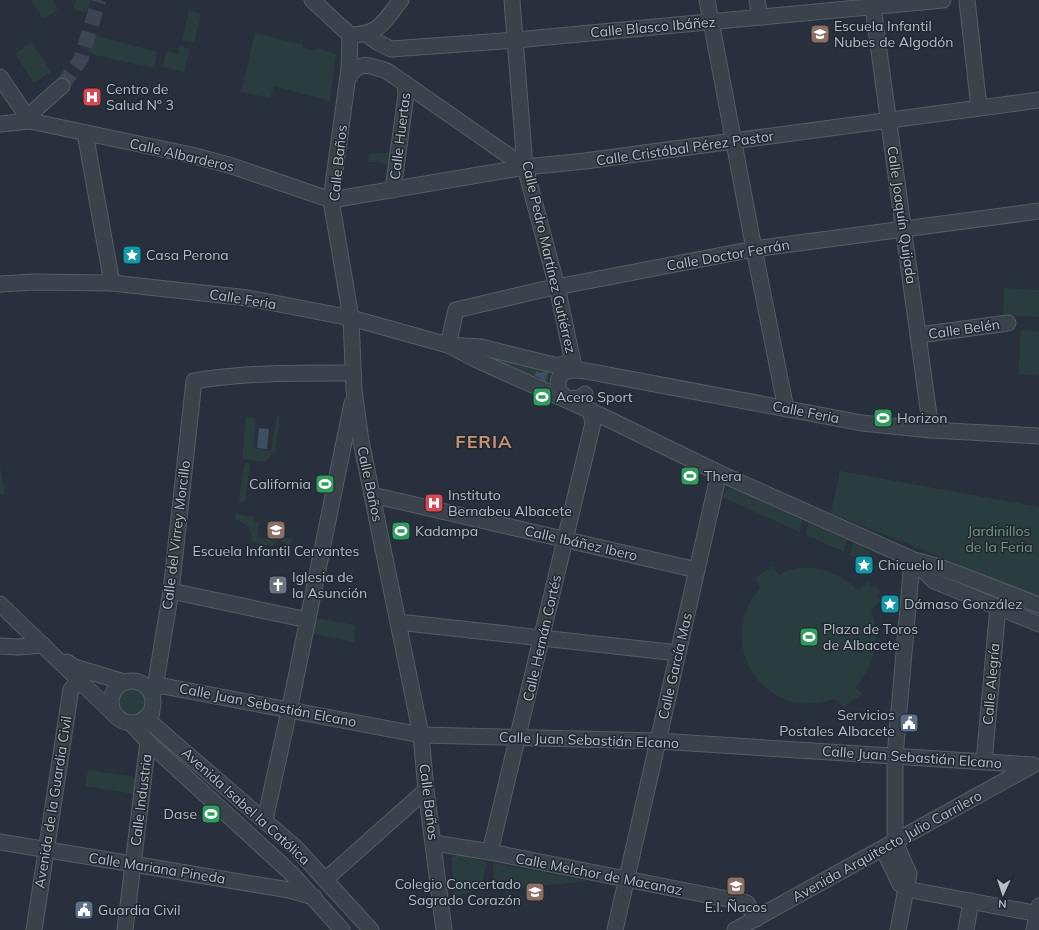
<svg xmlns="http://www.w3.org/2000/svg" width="1039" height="930" viewBox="0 0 1039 930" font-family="Mulish,sans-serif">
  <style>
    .green { fill: #2a3d3e }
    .water { fill: #3e4f62 }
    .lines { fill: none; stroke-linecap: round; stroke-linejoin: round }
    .minor-tunnel { stroke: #3c4551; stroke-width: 15; stroke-dasharray: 15 8; stroke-linecap: butt }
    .minor-casing { stroke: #555d67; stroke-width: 17 }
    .minor { stroke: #3a424c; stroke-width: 15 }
    .labels { text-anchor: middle; stroke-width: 3; stroke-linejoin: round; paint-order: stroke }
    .poi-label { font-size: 14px; fill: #b6bdc7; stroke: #1f2731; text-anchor: start }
    .street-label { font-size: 14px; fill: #b6bdc7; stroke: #1f2731 }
    .park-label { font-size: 14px; fill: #779a7e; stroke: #1f2731 }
    .district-label { font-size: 18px; font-weight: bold; letter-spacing: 1px; fill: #c9936f; stroke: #1f2731 }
  </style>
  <rect width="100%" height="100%" fill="#27303c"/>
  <g class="green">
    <polygon points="31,0 53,0 58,10 43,19"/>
    <polygon points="76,0 91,0 86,13 73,9"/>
    <polygon points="189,11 201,14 194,43 182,40"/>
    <polygon points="255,33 303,45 303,48 315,51 317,48 336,54 330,101 274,86 270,98 241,92"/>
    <polygon points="97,36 157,52 154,68 95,55 87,51 88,45"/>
    <polygon points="32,42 51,72 34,83 15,54"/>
    <polygon points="180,46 190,49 184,72 163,67 166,51 178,54"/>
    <polygon points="393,152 391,165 376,162 368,162 369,154"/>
    <polygon points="1004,288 1039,290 1039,317 1003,315"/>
    <polygon points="1021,330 1039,331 1039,376 1018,374"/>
    <polygon points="483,353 551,371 547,384 482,358"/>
    <polygon points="277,416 280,417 275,451 265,462 242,459 246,417 256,418 253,448 271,451"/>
    <polygon points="247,462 250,466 245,500 242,503 239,500 244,466"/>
    <polygon points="0,467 5,494 0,495"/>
    <polygon points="840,471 1039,507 1039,597 831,513"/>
    <polygon points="728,489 733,489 802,520 800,532 722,497"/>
    <path d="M236,514L254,517V521L259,523L257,537L271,540L273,536L292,539L289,552L285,549V543L279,540L271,547L251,541C253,529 247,523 235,519Z"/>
    <polygon points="808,523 847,540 844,552 806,535"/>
    <polygon points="853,543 871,552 869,564 850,555"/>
    <path d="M773,566L778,575C783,573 788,570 793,569C816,564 843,573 858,591L868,582L872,588L876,586L880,593L877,595L881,601L871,609C881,642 876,659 856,687L862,694L843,707L836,699C820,703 804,706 788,701C740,683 727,625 760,588L755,578Z"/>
    <polygon points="317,618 355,625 354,642 313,634"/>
    <circle cx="132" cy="701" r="14"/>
    <polygon points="88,770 137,777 134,794 85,786"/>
    <polygon points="456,855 487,862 482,883 467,893 455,897 451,858"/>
    <polygon points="493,863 588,881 494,891"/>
  </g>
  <g class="water">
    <polygon points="536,371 541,373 547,371 548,372 545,382 539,377 535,376"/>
    <polygon points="259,428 269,429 267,449 257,448"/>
  </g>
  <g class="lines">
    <polyline class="minor-tunnel" points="62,86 81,59 99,0"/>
    <g class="minor-casing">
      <g id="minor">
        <path d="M312,0L350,35C380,35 384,21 401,0"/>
        <polyline points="512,0 525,167 557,287 574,367"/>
        <polyline points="707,0 754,249 786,409"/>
        <polyline points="757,0 760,17"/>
        <polyline points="872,0 931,430"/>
        <polyline points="967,0 979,108"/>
        <polyline points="366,34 377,42 391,49 516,40 943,0"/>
        <polyline points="350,35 349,68 331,200 351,318 354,390 361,441 421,735 426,790 444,930"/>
        <polyline points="0,77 30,121"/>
        <path d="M348,78C359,60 369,65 387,71L525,167"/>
        <polyline points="30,121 35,110 62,86"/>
        <polyline points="0,124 30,121 191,155 229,165 331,200 525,167 585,161 1039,100"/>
        <polyline points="85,133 112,283"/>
        <polyline points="393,190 406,95 405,83"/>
        <path d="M0,284L34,282L112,283L248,298L351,318L448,345L481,347L554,365C561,366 569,363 572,357"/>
        <polyline points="919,335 1008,323"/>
        <polyline points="448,345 479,361 602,416 719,473 914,560 940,567 1039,605"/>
        <polyline points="448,345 456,310 541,290 754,249 1039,211"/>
        <path d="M585,394L579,398L567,399L558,390C556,363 579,370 597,373L862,423L931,430L1039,436"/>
        <polyline points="372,495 697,570"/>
        <polyline points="914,561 934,581 1039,624"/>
        <polyline points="171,591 308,620"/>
        <polyline points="0,604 118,718"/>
        <polyline points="398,622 678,653"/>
        <polyline points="0,646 18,647 43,645"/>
        <polyline points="67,662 74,667 124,682"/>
        <circle cx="132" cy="702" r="21"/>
        <path d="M155,687L171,591L194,381C247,372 300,373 353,373"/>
        <polyline points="150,689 163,686 421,735 658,741 1032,765"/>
        <polyline points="152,710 150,722 296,848 371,930"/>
        <polyline points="131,723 148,742 291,873 342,930"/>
        <polyline points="984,762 998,607"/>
        <polyline points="265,820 292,697 352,403"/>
        <polyline points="0,842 289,890 314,897"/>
        <polyline points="434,843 490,852 747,903 756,919"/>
        <polyline points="883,849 900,884 906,889 1039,914"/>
        <polyline points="490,852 593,423 590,410"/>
        <polyline points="326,879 426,790"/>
        <polyline points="34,930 71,689 77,685 84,684"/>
        <polyline points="125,930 148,742"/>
        <polyline points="615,930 719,473"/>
        <polyline points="735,930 1033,765"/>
        <polyline points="898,930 909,874 895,842 895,756 911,573 909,558"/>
        <polyline points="966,930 971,901"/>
        <polyline points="1034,930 1039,906"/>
      </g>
    </g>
    <use href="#minor" class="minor"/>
  </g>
  <defs>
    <g id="school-square" transform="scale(1)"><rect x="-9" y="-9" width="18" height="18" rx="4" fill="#8d6e63" stroke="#1f2731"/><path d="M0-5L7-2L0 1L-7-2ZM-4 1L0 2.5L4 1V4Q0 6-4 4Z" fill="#fff"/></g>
    <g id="hospital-square" transform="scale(1)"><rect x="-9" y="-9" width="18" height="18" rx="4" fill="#e0444e" stroke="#1f2731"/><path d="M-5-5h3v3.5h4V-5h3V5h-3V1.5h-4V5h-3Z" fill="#fff"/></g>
    <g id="sight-square" transform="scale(1)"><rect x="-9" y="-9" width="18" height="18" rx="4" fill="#0f9aa8" stroke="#1f2731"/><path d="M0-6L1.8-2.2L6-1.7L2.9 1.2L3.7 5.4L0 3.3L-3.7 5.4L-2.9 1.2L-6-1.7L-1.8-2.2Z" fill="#fff"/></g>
    <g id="stadium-square" transform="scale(1)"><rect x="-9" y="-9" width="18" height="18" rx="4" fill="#2e9e5b" stroke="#1f2731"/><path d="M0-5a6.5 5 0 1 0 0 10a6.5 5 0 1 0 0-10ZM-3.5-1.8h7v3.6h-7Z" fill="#fff"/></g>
    <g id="church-square" transform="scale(1)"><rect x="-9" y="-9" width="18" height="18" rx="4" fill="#6b7280" stroke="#1f2731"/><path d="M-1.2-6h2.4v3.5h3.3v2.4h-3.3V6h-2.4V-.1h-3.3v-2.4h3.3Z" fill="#fff"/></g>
    <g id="civic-square" transform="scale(1)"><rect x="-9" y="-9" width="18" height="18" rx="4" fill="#5c6f8a" stroke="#1f2731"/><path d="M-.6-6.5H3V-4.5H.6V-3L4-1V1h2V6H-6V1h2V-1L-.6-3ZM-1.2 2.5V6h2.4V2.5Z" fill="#fff"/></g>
  </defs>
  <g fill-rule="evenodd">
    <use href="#school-square" x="820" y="34"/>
    <use href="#hospital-square" x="92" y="97"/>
    <use href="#sight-square" x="132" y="255"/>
    <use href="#stadium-square" x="542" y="397"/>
    <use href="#stadium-square" x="883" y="418"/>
    <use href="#stadium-square" x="690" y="476"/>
    <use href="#stadium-square" x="325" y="484"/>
    <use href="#hospital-square" x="434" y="503"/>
    <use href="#school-square" x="276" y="530"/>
    <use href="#stadium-square" x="401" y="531"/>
    <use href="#sight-square" x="864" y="565"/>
    <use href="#church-square" x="278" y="585"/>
    <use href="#sight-square" x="890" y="604"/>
    <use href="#stadium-square" x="809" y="637"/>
    <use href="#civic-square" x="909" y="723"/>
    <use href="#stadium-square" x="211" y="814"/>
    <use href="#school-square" x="736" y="886"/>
    <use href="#school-square" x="535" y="892"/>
    <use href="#civic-square" x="84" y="910"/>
  </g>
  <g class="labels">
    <g class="poi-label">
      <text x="834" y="31">Escuela Infantil<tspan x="834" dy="16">Nubes de Algodón</tspan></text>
      <text x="106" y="94">Centro de<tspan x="106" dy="16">Salud Nº 3</tspan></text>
      <text x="146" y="260">Casa Perona</text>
      <text x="556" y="402">Acero Sport</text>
      <text x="897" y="423">Horizon</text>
      <text x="704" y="481">Thera</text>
      <text x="311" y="489" text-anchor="end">California</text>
      <text x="448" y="500">Instituto<tspan x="448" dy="16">Bernabeu Albacete</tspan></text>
      <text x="415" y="536">Kadampa</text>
      <text x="276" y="556" text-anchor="middle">Escuela Infantil Cervantes</text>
      <text x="878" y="570">Chicuelo II</text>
      <text x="292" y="582">Iglesia de<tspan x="292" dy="16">la Asunción</tspan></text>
      <text x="904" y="609">Dámaso González</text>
      <text x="823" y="634">Plaza de Toros<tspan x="823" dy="16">de Albacete</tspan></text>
      <text x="895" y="720" text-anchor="end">Servicios<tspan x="895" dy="16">Postales Albacete</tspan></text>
      <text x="197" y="819" text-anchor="end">Dase</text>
      <text x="521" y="889" text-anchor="end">Colegio Concertado<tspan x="521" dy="16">Sagrado Corazón</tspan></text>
      <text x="736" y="912" text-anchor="middle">E.I. Ñacos</text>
      <text x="98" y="915">Guardia Civil</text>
    </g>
    <g class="street-label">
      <text transform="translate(653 27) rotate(-5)" y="5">Calle Blasco Ibáñez</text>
      <text transform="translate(400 136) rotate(-83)" y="5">Calle Huertas</text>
      <text transform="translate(685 148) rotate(-8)" y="5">Calle Cristóbal Pérez Pastor</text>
      <text transform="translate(182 155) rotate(13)" y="5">Calle Albarderos</text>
      <text transform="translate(338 163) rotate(-84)" y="5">Calle Baños</text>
      <text transform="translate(902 215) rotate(82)" y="5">Calle Joaquín Quijada</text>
      <text transform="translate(728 255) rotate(-10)" y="5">Calle Doctor Ferrán</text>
      <text transform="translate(549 257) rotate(77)" y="5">Calle Pedro Martínez Gutiérrez</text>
      <text transform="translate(243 299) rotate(9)" y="5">Calle Feria</text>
      <text transform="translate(964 329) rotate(-8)" y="5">Calle Belén</text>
      <text transform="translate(806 412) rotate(11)" y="5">Calle Feria</text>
      <text transform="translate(370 484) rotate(78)" y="5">Calle Baños</text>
      <text transform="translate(176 535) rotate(-83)" y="5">Calle del Virrey Morcillo</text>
      <text transform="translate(581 543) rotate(13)" y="5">Calle Ibáñez Ibero</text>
      <text transform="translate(542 638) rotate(-77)" y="5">Calle Hernán Cortés</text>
      <text transform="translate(675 666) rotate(-77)" y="5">Calle García Mas</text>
      <text transform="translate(991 684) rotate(-85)" y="5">Calle Alegría</text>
      <text transform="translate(268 705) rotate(11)" y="5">Calle Juan Sebastián Elcano</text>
      <text transform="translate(589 740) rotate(2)" y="5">Calle Juan Sebastián Elcano</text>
      <text transform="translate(912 757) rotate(4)" y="5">Calle Juan Sebastián Elcano</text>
      <text transform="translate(141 800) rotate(-83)" y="5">Calle Industria</text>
      <text transform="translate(53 802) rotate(-81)" y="5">Avenida de la Guardia Civil</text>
      <text transform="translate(429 802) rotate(83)" y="5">Calle Baños</text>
      <text transform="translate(246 806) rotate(42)" y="5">Avenida Isabel la Católica</text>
      <text transform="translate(887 846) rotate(-29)" y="5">Avenida Arquitecto Julio Carrilero</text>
      <text transform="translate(157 868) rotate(9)" y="5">Calle Mariana Pineda</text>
      <text transform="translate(599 874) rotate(11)" y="5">Calle Melchor de Macanaz</text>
    </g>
    <g class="park-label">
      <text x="999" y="536">Jardinillos<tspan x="999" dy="16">de la Feria</tspan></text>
    </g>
    <g class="district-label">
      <text x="484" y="448">FERIA</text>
    </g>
  </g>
  <g transform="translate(1003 894) rotate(183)" stroke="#1f2731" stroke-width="3" paint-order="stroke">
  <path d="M0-3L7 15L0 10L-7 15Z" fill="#b6bdc7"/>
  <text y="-6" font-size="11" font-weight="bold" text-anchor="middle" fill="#b6bdc7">N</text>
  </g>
</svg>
